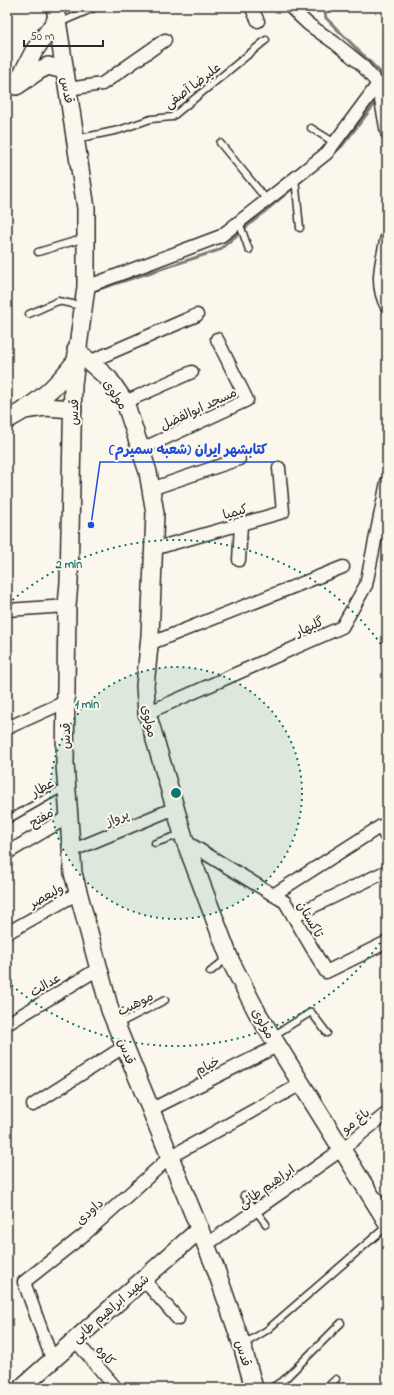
<svg xmlns="http://www.w3.org/2000/svg" width="394" height="1395" viewBox="0 0 394 1395" font-family="'Indie Flower','Playpen Sans Arabic',sans-serif">
  <style>
    .lines { fill: none; stroke-linecap: round; stroke-linejoin: round }
    .stream { stroke: #7b7a75; stroke-width: 3 }
    .lane-casing { stroke: #2b2b2b; stroke-width: 9 }
    .street-casing { stroke: #2b2b2b; stroke-width: 15 }
    .secondary-casing { stroke: #2b2b2b; stroke-width: 20 }
    .lane { stroke: #fbf7ec; stroke-width: 6 }
    .street { stroke: #fbf7ec; stroke-width: 12 }
    .secondary { stroke: #fbf7ec; stroke-width: 17 }
    .ring { fill: none; stroke: #0f766e; stroke-width: 2; stroke-dasharray: 2 4 }
    .labels { text-anchor: middle; stroke-width: 4; stroke-linejoin: round; paint-order: stroke }
    .street-label { font-size: 13px; fill: #2b2b2b; stroke: #fbf7ec }
    .centre { fill: #0f766e; stroke: #fbf7ec; stroke-width: 2 }
    .ring-label { font-size: 12px; text-anchor: middle; font-weight: bold; fill: #0f766e; stroke: #fbf7ec; stroke-width: 4; stroke-linejoin: round; paint-order: stroke }
    .leader { fill: none; stroke: #1d4ed8; stroke-width: 1.5 }
    .callout-dot { fill: #1d4ed8; stroke: #fbf7ec; stroke-width: 1.5 }
    .callout-label { font-size: 14px; text-anchor: middle; font-weight: bold; fill: #1d4ed8; stroke: #fbf7ec; stroke-width: 4; stroke-linejoin: round; paint-order: stroke }
  </style>
  <rect width="100%" height="100%" fill="#fbf7ec"/>
  <filter id="ink" filterUnits="userSpaceOnUse"><feTurbulence type="fractalNoise" baseFrequency=".025" numOctaves="2"/><feDisplacementMap in="SourceGraphic" scale="8" xChannelSelector="R" yChannelSelector="G"/><feConvolveMatrix kernelMatrix="1 2 1 2 8 2 1 2 1" color-interpolation-filters="sRGB"/></filter>
  <g filter="url(#ink)">
    <g class="lines">
      <g class="stream">
        <polyline points="324,7 326,18 379,71 387,83"/>
        <polyline points="332,155 341,147 377,101"/>
        <polyline points="96,290 219,250 314,170"/>
      </g>
      <g class="lane-casing">
        <g id="lane">
          <polyline points="59,23 96,7"/>
          <polyline points="311,128 335,143"/>
          <polyline points="76,139 119,130 151,119 172,117 266,40"/>
          <polyline points="220,143 267,200"/>
          <polyline points="295,178 300,228"/>
          <polyline points="239,222 249,250"/>
          <polyline points="38,252 85,238"/>
          <polyline points="29,314 58,301 82,306"/>
          <polyline points="7,820 65,787"/>
          <polyline points="155,843 182,834"/>
          <polyline points="210,972 227,958"/>
          <polyline points="118,1024 165,1000"/>
          <polyline points="273,1036 311,1012 327,1033"/>
          <polyline points="244,1195 266,1224"/>
          <polyline points="244,1344 267,1330 387,1226"/>
          <polyline points="271,1388 285,1379 341,1323"/>
          <polyline points="326,1388 336,1379"/>
        </g>
      </g>
      <g class="street-casing">
        <g id="street">
          <polyline points="251,7 258,21"/>
          <polyline points="290,7 308,24 335,43 361,64 378,84 387,133"/>
          <polyline points="68,89 102,84 165,40"/>
          <path d="M387,237C382,261 374,284 387,307"/>
          <polyline points="86,287 221,236 327,153 378,84"/>
          <polyline points="89,362 197,315"/>
          <polyline points="125,402 192,372"/>
          <polyline points="142,449 247,400 217,339"/>
          <polyline points="151,489 239,459"/>
          <polyline points="153,549 283,512 279,468"/>
          <polyline points="239,560 241,524"/>
          <polyline points="7,610 67,606"/>
          <polyline points="149,644 343,567"/>
          <polyline points="147,713 342,627 366,585 387,482"/>
          <polyline points="7,728 65,702"/>
          <polyline points="185,841 285,902 326,972 387,942"/>
          <polyline points="71,851 175,808"/>
          <polyline points="7,853 68,817"/>
          <polyline points="273,895 381,826 385,835 387,834"/>
          <polyline points="293,916 387,871"/>
          <polyline points="7,933 78,893"/>
          <polyline points="7,1024 98,969"/>
          <polyline points="33,1105 125,1046"/>
          <polyline points="150,1110 277,1046"/>
          <polyline points="206,1245 341,1150 387,1113"/>
          <polyline points="143,1279 178,1319"/>
          <polyline points="75,1340 116,1388"/>
          <polyline points="52,1359 24,1282 85,1234 170,1157 301,1084"/>
        </g>
      </g>
      <g class="secondary-casing">
        <g id="secondary">
          <polyline points="55,7 86,208 86,287 73,384 69,582 67,606 65,764 73,873 110,1010 215,1267 242,1345 254,1388"/>
          <polyline points="18,85 38,71 48,66 64,70"/>
          <polyline points="16,86 34,51 57,19"/>
          <polyline points="76,350 109,379 125,402 148,472 155,513 150,636 145,686 147,713 185,841 231,962 258,1014 387,1222"/>
          <polyline points="24,410 45,407 73,409"/>
          <path d="M7,420C37,404 55,388 75,362"/>
          <polyline points="21,1388 200,1229"/>
        </g>
      </g>
      <use href="#lane" class="lane"/>
      <use href="#street" class="street"/>
      <use href="#secondary" class="secondary"/>
    </g>
  </g>
  <circle cx="176" cy="793" r="126" fill="#0f766e" fill-opacity=".12"/>
  <g class="ring">
    <circle cx="176" cy="793" r="126"/>
    <path d="M387 933A253 253 0 0 1 8 982M8 604A253 253 0 0 1 387 653"/>
  </g>
  <g class="labels">
    <g class="street-label">
      <text transform="translate(192 85) rotate(-37)" y="5">علیرضا آصفی</text>
      <text transform="translate(68 90) rotate(80)" y="5">قدس</text>
      <text transform="translate(116 394) rotate(57)" y="5">مولوی</text>
      <text transform="translate(198 408) rotate(-25)" y="5">مسجد ابوالفضل</text>
      <text transform="translate(73 412) rotate(-89)" y="5">قدس</text>
      <text transform="translate(235 511) rotate(-16)" y="5">کیمیا</text>
      <text transform="translate(309 626) rotate(-24)" y="5">گلبهار</text>
      <text transform="translate(150 721) rotate(78)" y="5">مولوی</text>
      <text transform="translate(65 736) rotate(-90)" y="5">قدس</text>
      <text transform="translate(42 787) rotate(-30)" y="5">عطار</text>
      <text transform="translate(41 817) rotate(-30)" y="5">مفتح</text>
      <text transform="translate(117 817) rotate(-22)" y="5">پرواز</text>
      <text transform="translate(46 895) rotate(-29)" y="5">ولیعصر</text>
      <text transform="translate(311 919) rotate(60)" y="5">تاکستان</text>
      <text transform="translate(45 984) rotate(-31)" y="5">عدالت</text>
      <text transform="translate(135 1003) rotate(-27)" y="5">موهبت</text>
      <text transform="translate(264 1023) rotate(60)" y="5">مولوی</text>
      <text transform="translate(127 1051) rotate(68)" y="5">قدس</text>
      <text transform="translate(207 1065) rotate(-27)" y="5">خیام</text>
      <text transform="translate(355 1120) rotate(-38)" y="5">باغ مو</text>
      <text transform="translate(266 1186) rotate(-35)" y="5">ابراهیم طائی</text>
      <text transform="translate(89 1211) rotate(-42)" y="5">داودی</text>
      <text transform="translate(110 1308) rotate(-41)" y="5">شهید ابراهیم طایی</text>
      <text transform="translate(244 1353) rotate(73)" y="5">قدس</text>
      <text transform="translate(106 1355) rotate(49)" y="5">کاوه</text>
    </g>
  </g>
  <circle cx="176" cy="793" r="6" class="centre"/>
  <g class="ring-label">
    <text x="69" y="568">2 min</text>
    <text x="87" y="708">1 min</text>
  </g>
  <path class="leader" d="M91 525L100 462H275"/>
  <circle class="callout-dot" cx="91" cy="525" r="4"/>
  <g class="callout-label">
    <text x="188" y="454">کتابشهر ایران (شعبه سمیرم)</text>
  </g>
  <rect width="394" height="1395" fill="none" stroke="#fbf7ec" stroke-width="24"/>
  <rect x="12" y="12" width="370" height="1371" fill="none" stroke="#2b2b2b" stroke-width="1.5" filter="url(#ink)"/>
  <path d="M24 40v6h79v-6" fill="none" stroke="#2b2b2b" stroke-width="2"/>
  <text x="30" y="40" font-size="12" fill="#2b2b2b" stroke="#fbf7ec" stroke-width="3" paint-order="stroke">50 m</text>
</svg>
